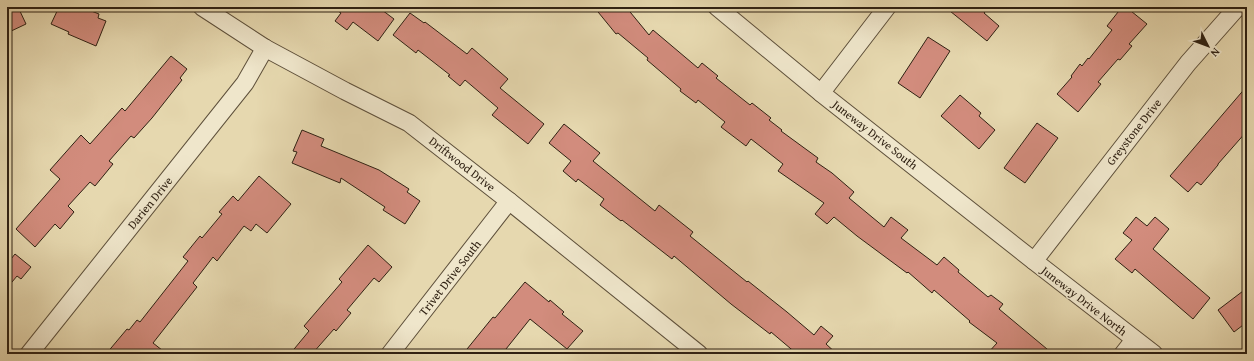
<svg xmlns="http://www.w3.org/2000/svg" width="1254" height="361" viewBox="0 0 1254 361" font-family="'Gentium Book Plus',serif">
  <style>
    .building { fill: #d28c7d; stroke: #2f2113 }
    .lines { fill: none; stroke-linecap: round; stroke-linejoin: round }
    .minor-casing { stroke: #5d4f3a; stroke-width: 19 }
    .minor { stroke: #efe6cb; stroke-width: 17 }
    .labels { text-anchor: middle; stroke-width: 3; stroke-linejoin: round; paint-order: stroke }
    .street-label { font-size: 12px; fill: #2f2113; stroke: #efe6cb }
  </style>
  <rect width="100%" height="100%" fill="#e6d8af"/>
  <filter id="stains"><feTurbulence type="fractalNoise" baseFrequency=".005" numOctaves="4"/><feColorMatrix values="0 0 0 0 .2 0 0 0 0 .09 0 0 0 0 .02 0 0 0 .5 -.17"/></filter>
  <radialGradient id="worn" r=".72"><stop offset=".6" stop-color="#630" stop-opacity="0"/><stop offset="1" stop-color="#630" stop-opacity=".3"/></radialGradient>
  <g class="building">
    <polygon points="7,7 18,7 26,24 7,33"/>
    <polygon points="59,7 81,7 99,14 98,18 106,21 96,46 68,34 69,32 51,24"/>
    <polygon points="332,7 378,7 394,19 378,41 353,22 347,30 335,21 341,13"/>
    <polygon points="594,7 626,7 649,35 653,30 698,68 702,63 718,76 716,78 750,105 752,103 771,118 769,120 782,130 781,131 818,158 816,162 832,173 854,192 849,198 884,227 891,217 908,230 901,238 937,265 944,257 959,270 958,272 988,297 991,295 1003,304 999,309 1053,354 987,354 997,343 969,322 970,321 934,290 932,293 908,272 907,273 857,236 834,217 827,224 815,214 824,203 778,171 783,164 751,139 746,146 721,127 725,122 698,100 696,103 680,91 681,89 647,60 648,58 618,33 616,34"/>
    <polygon points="945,7 989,7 984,13 999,26 987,41"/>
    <polygon points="1122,7 1126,7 1147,24 1129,44 1132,46 1120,60 1118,59 1098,82 1101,84 1078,112 1057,94 1072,77 1071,76 1080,64 1082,66 1088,58 1089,59 1112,30 1107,26"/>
    <polygon points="410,13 424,23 425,22 467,54 472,48 508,79 500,88 544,124 528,144 492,115 498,108 465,80 460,86 448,76 450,75 418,50 416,53 393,35"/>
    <polygon points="928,37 950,51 920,98 898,83"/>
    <polygon points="171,56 187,69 180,78 182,80 152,118 134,138 131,136 109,161 113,164 95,186 90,182 68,206 74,212 60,229 55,224 35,247 16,229 60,179 50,170 81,135 90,144 122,108 125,111"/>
    <polygon points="1247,86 1247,131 1218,164 1218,165 1201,185 1197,182 1188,192 1170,176"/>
    <polygon points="960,95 981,113 979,116 995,130 979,149 941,116"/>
    <polygon points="1037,123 1058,138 1025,183 1004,168"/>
    <polygon points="564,124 600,153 593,161 655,211 659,205 693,232 690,236 747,282 748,281 787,312 814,335 821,326 833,336 826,344 837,354 797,354 771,332 770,334 731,304 674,256 672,259 622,220 621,221 600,205 604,199 578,179 576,182 563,171 571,161 549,143"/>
    <polygon points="302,130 324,139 321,146 379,170 409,189 407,192 420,201 405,224 383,210 385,207 341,178 340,183 292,163 297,152 293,151"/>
    <polygon points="259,176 291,204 267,233 256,224 251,231 244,226 217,261 213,257 193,283 197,287 153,343 167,354 106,354 127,329 129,330 137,320 140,322 188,261 183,257 200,236 202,238 222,214 219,212 233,196 238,201"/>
    <polygon points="1136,217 1147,226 1155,217 1169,229 1153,249 1210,298 1193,319 1135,269 1132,273 1115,259 1132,240 1123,233"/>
    <polygon points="368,245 392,267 379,282 374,278 347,310 351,313 336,331 334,329 312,354 290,354 309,331 304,326 342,282 339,279"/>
    <polygon points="15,254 31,267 21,279 17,276 7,288 7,264"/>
    <polygon points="525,282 549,302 550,300 564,312 562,314 583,331 567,349 530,319 502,354 463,354 493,317 495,318"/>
    <polygon points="1247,288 1247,322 1234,332 1218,310"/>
  </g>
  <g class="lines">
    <g class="minor-casing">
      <g id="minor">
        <polyline points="202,7 265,48 345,91 409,123 509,201 699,354"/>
        <polyline points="717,7 821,93 1034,261 1154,354"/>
        <polyline points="821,93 887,7"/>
        <polyline points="1034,261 1188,63 1234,11 1238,7"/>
        <polyline points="29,354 245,83 265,48"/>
        <polyline points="390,354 509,201"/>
        <polyline points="1123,354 1134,340"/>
      </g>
    </g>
    <use href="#minor" class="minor"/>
  </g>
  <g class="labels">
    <g class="street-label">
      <text transform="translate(1134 132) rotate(-52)" y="4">Greystone Drive</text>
      <text transform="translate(875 135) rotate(38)" y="4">Juneway Drive South</text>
      <text transform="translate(462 164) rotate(38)" y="4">Driftwood Drive</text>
      <text transform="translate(150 203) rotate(-51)" y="4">Darien Drive</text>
      <text transform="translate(450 278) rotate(-52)" y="4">Trivet Drive South</text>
      <text transform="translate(1084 301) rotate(38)" y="4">Juneway Drive North</text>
    </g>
  </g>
  <rect width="1254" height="361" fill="none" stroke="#e6d8af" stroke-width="24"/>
  <rect x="8" y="8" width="1238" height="345" fill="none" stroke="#2f2113" stroke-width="2"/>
  <rect x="12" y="12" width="1230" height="337" fill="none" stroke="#2f2113"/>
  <g transform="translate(1208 46) rotate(132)" stroke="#efe6cb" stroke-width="3" paint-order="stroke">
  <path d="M0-3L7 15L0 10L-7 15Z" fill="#2f2113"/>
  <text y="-6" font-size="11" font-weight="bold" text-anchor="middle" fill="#2f2113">N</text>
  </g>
  <rect width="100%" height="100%" filter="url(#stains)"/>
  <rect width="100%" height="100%" fill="url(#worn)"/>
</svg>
